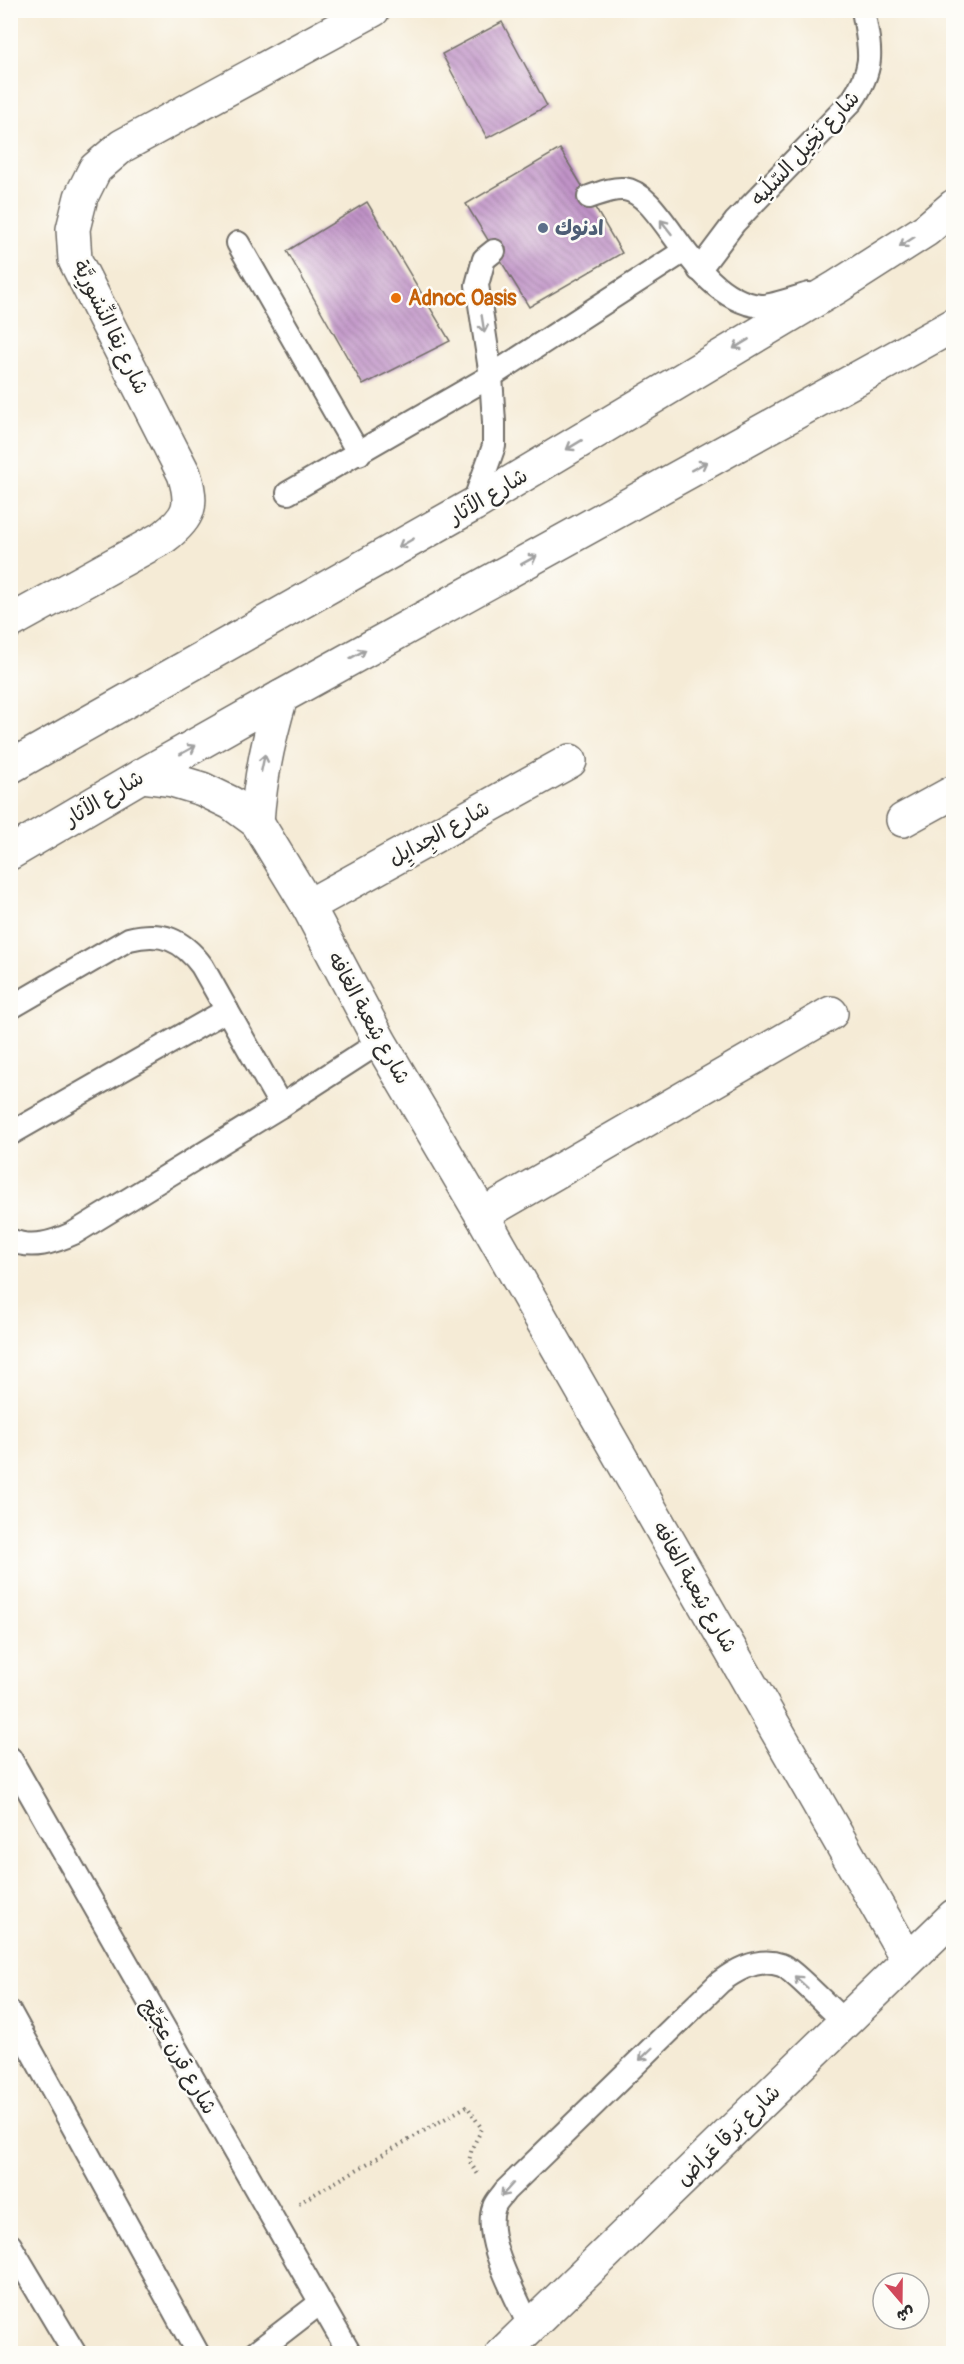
<svg xmlns="http://www.w3.org/2000/svg" width="964" height="2364" viewBox="0 0 964 2364" font-family="Pangolin,'Playpen Sans Arabic',sans-serif">
  <style>
    .building { fill: url(#building-back-hatch) }
    .lines { fill: none; stroke-linecap: round; stroke-linejoin: round }
    .service-casing { stroke: #726e67; stroke-width: 26 }
    .minor-casing { stroke: #726e67; stroke-width: 36 }
    .tertiary-casing { stroke: #726e67; stroke-width: 36 }
    .path { stroke: #726e67; stroke-width: 4; stroke-dasharray: 1.5 4.5; stroke-linecap: butt }
    .service { stroke: #fff; stroke-width: 22 }
    .minor { stroke: #fff; stroke-width: 33 }
    .tertiary { stroke: #fff; stroke-width: 33 }
    .oneway { stroke: #a0a0a0 }
    .service-dot { fill: #5c6f8a; stroke: #fdfcf7; stroke-width: 2 }
    .food-dot { fill: #e8710a; stroke: #fdfcf7; stroke-width: 2 }
    .labels { text-anchor: middle; stroke-width: 5; stroke-linejoin: round; paint-order: stroke }
    .street-label { font-size: 21px; fill: #2b2b2b; stroke: #fdfcf7 }
    .service-label { font-size: 21px; font-weight: bold; fill: #4e5e75; stroke: #fdfcf7; text-anchor: start }
    .food-label { font-size: 21px; font-weight: bold; fill: #c56008; stroke: #fdfcf7; text-anchor: start }
  </style>
  <defs>
    <pattern id="building-back-hatch" width="6" height="6" patternUnits="userSpaceOnUse" patternTransform="scale(1.5)"><rect width="6" height="6" fill="#c093c7"/><path d="M-1 5l2 2M0 0l6 6M5-1l2 2" fill="none" stroke="#9c78a2"/></pattern>
  </defs>
  <rect width="100%" height="100%" fill="#fdfcf7"/>
  <filter id="ink" filterUnits="userSpaceOnUse"><feTurbulence type="fractalNoise" baseFrequency=".0167" numOctaves="2"/><feDisplacementMap in="SourceGraphic" scale="12" xChannelSelector="R" yChannelSelector="G"/><feConvolveMatrix kernelMatrix="1 2 1 2 8 2 1 2 1" color-interpolation-filters="sRGB"/></filter>
  <filter id="wash" filterUnits="userSpaceOnUse"><feTurbulence type="fractalNoise" baseFrequency=".008" numOctaves="4" result="noise"/><feDisplacementMap in="SourceGraphic" scale="24" xChannelSelector="R" yChannelSelector="G"/><feGaussianBlur stdDeviation="1.35" result="paint"/><feColorMatrix in="noise" values="0 0 0 0 0 0 0 0 0 0 0 0 0 0 0 0 0 1.4 0 .05"/><feComposite in="paint" operator="in"/></filter>
  <g filter="url(#wash)">
    <rect width="100%" height="100%" fill="#f5ebd6"/>
    <g id="blocks">
      <g class="building">
        <polygon points="502,22 547,106 487,138 442,54"/>
        <polygon points="560,149 622,253 529,307 466,204"/>
        <polygon points="367,202 450,341 363,385 287,251"/>
      </g>
    </g>
  </g>
  <g filter="url(#ink)">
    <use href="#blocks" fill-opacity="0" stroke="#726e67" stroke-width="1.5"/>
    <g class="lines">
      <g class="service-casing">
        <g id="service">
          <path d="M589,197C601,193 612,188 624,189C664,193 691,298 760,306C771,307 797,297 809,294"/>
          <polyline points="238,243 359,454"/>
          <path d="M699,270L735,222L852,101C876,65 870,50 863,10"/>
          <polyline points="288,493 491,376 684,251"/>
          <polyline points="473,505 494,446 494,422 491,376 477,285 484,259 494,251"/>
          <path d="M10,1008L129,939C162,931 182,939 202,966L281,1106"/>
          <polyline points="10,1134 227,1010"/>
          <path d="M10,1240C32,1250 54,1242 74,1233L281,1106L380,1042"/>
          <polyline points="10,1758 350,2354"/>
          <polyline points="10,2012 198,2354"/>
          <polyline points="10,2245 75,2354"/>
          <path d="M530,2328C517,2297 482,2239 494,2207C496,2201 502,2196 505,2191L720,1982C737,1969 759,1957 781,1965C791,1968 833,2012 844,2021"/>
          <polyline points="254,2354 320,2303"/>
        </g>
      </g>
      <g class="minor-casing">
        <g id="minor">
          <path d="M10,622L164,537C190,517 194,505 184,474L75,260L73,229L81,197L95,169L122,146L373,10"/>
          <polyline points="141,776 172,780 202,789 231,803 257,822 308,906 380,1042 482,1215 908,1960"/>
          <polyline points="903,820 954,792"/>
          <path d="M257,822C260,777 268,740 281,697"/>
          <polyline points="308,906 570,761"/>
          <polyline points="482,1215 831,1013"/>
          <polyline points="502,2354 954,1916"/>
        </g>
      </g>
      <g class="tertiary-casing">
        <g id="tertiary">
          <polyline points="10,767 473,505 837,287 926,230 954,206"/>
          <polyline points="10,853 141,776 281,697 954,325"/>
        </g>
      </g>
      <polyline class="path" points="299,2203 467,2106 482,2129 472,2148 469,2161 479,2176"/>
      <use href="#service" class="service"/>
      <use href="#minor" class="minor"/>
      <use href="#tertiary" class="tertiary"/>
    </g>
    <defs><path id="oneway-shaft" d="M-6 0H5M1.5-3L5.5 0L1.5 3" fill="none" stroke-width="1.6" stroke-linecap="round" stroke-linejoin="round" transform="scale(1.5)"/></defs>
    <g class="oneway">
      <use href="#oneway-shaft" transform="translate(666 227) rotate(-128)"/>
      <use href="#oneway-shaft" transform="translate(907 242) rotate(147)"/>
      <use href="#oneway-shaft" transform="translate(483 324) rotate(81)"/>
      <use href="#oneway-shaft" transform="translate(741 344) rotate(149)"/>
      <use href="#oneway-shaft" transform="translate(574 445) rotate(149)"/>
      <use href="#oneway-shaft" transform="translate(699 466) rotate(-29)"/>
      <use href="#oneway-shaft" transform="translate(406 543) rotate(150)"/>
      <use href="#oneway-shaft" transform="translate(529 560) rotate(-29)"/>
      <use href="#oneway-shaft" transform="translate(358 654) rotate(-29)"/>
      <use href="#oneway-shaft" transform="translate(188 750) rotate(-29)"/>
      <use href="#oneway-shaft" transform="translate(263 763) rotate(-78)"/>
      <use href="#oneway-shaft" transform="translate(801 1982) rotate(-137)"/>
      <use href="#oneway-shaft" transform="translate(646 2054) rotate(136)"/>
      <use href="#oneway-shaft" transform="translate(507 2190) rotate(132)"/>
    </g>
  </g>
  <circle class="service-dot" cx="543" cy="228" r="6"/>
  <circle class="food-dot" cx="396" cy="298" r="6"/>
  <g class="labels">
    <g class="street-label">
      <text transform="translate(805 148) rotate(-47)" y="7">شارع نَخِيل السّلَيه</text>
      <text transform="translate(111 327) rotate(64)" y="7">شارع نِقا النِّسُورِيَّة</text>
      <text transform="translate(488 496) rotate(-31)" y="7">شارع الآثار</text>
      <text transform="translate(104 798) rotate(-31)" y="7">شارع الآثار</text>
      <text transform="translate(439 833) rotate(-29)" y="7">شارع الجِدايِل</text>
      <text transform="translate(369 1018) rotate(61)" y="7">شارع شِعبة الغافه</text>
      <text transform="translate(695 1587) rotate(60)" y="7">شارع شِعبة الغافه</text>
      <text transform="translate(179 2056) rotate(60)" y="7">شارع قرن عجَيِّج</text>
      <text transform="translate(728 2135) rotate(-44)" y="7">شارع بَرقا عَراض</text>
    </g>
    <g class="service-label">
      <text x="555" y="235">ادنوك</text>
    </g>
    <g class="food-label">
      <text x="408" y="305">Adnoc Oasis</text>
    </g>
  </g>
  <rect width="964" height="2364" fill="none" stroke="#fdfcf7" stroke-width="36"/>
  <g transform="translate(901 2301) rotate(160)"><circle r="28" fill="#fdfcf7" stroke="#a9a8a5" stroke-width="1.5"/>
  <path d="M0-4.5L10 22L0 15L-10 22Z" fill="#d1495b"/>
  <text y="-9" font-size="16" font-weight="bold" text-anchor="middle" fill="#2b2b2b">ش</text>
  </g>
</svg>
